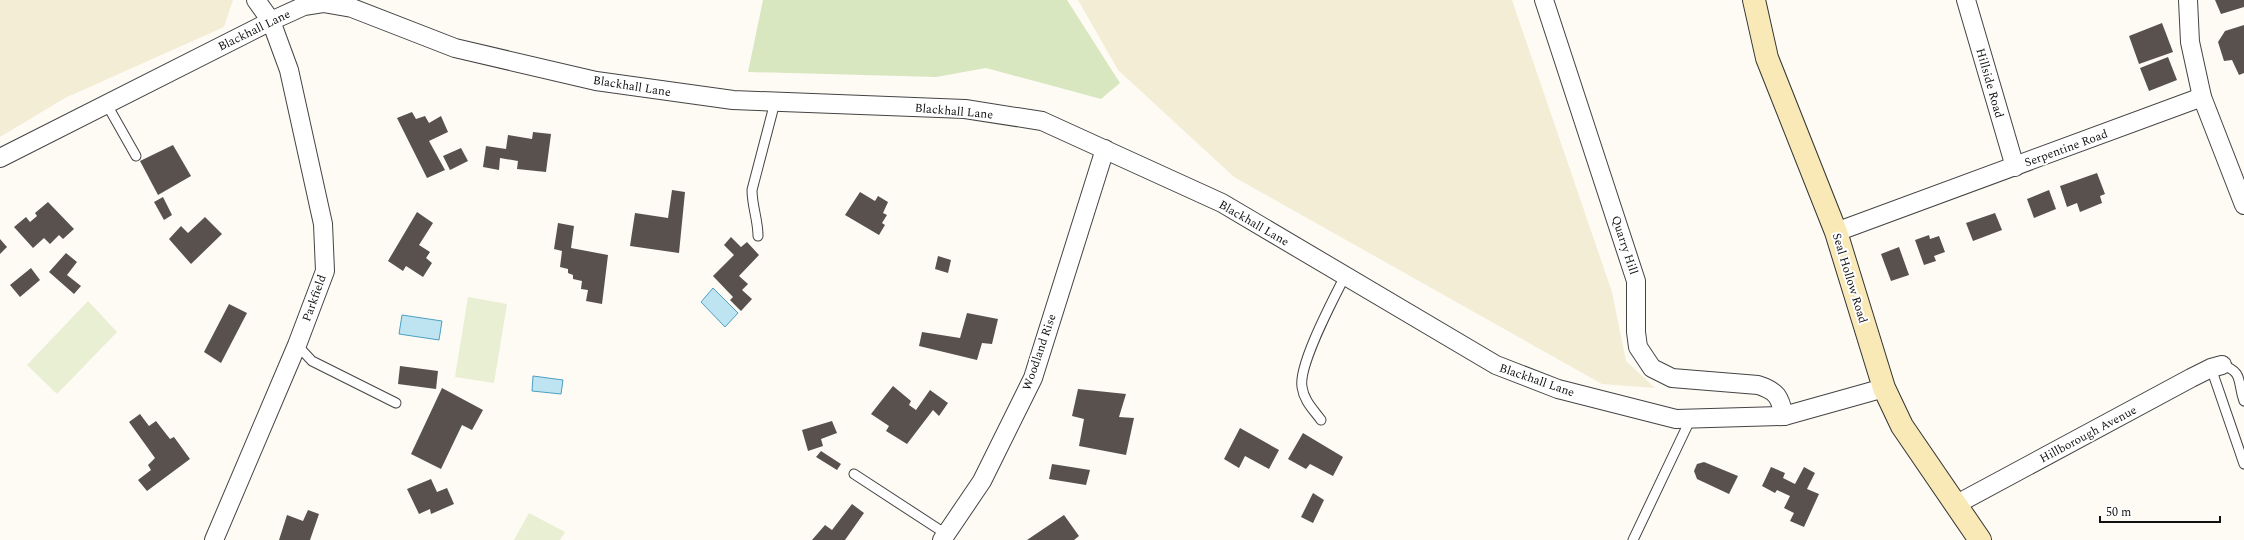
<svg xmlns="http://www.w3.org/2000/svg" width="2244" height="540" viewBox="0 0 2244 540" font-family="Spectral,serif">
  <style>
    .farmland { fill: #f3edd6 }
    .green { fill: #d9e7c1 }
    .pitch { fill: #e8efd2 }
    .water { fill: #bee4f1; stroke: #4ba0c2 }
    .building { fill: #58514e }
    .lines { fill: none; stroke-linecap: round; stroke-linejoin: round }
    .service-casing { stroke: #444; stroke-width: 11 }
    .minor-casing { stroke: #444; stroke-width: 20 }
    .secondary-casing { stroke: #333; stroke-width: 24 }
    .service { stroke: #fff; stroke-width: 9 }
    .minor { stroke: #fff; stroke-width: 18 }
    .secondary { stroke: #f8e9b6; stroke-width: 22 }
    .labels { text-anchor: middle; stroke-width: 4; stroke-linejoin: round; paint-order: stroke }
    .street-label { font-size: 12px; fill: #111; stroke: #fff }
  </style>
  <rect width="100%" height="100%" fill="#fefbf5"/>
  <g class="farmland">
    <polygon points="0,0 233,0 224,27 65,98 0,137"/>
    <polygon points="1078,0 1512,0 1612,292 1626,361 1655,388 1602,384 1234,177 1118,70"/>
  </g>
  <polygon class="green" points="763,0 1067,0 1120,83 1101,99 986,68 936,77 748,72"/>
  <g class="pitch">
    <polygon points="468,297 507,304 494,383 455,377"/>
    <polygon points="88,301 117,332 57,394 27,365"/>
    <polygon points="529,513 565,532 560,540 514,540"/>
  </g>
  <g class="water">
    <polygon points="713,288 738,313 725,327 701,302"/>
    <polygon points="402,315 442,321 439,340 399,334"/>
    <polygon points="533,376 563,380 561,394 532,391"/>
  </g>
  <g class="building">
    <polygon points="2215,0 2244,0 2244,7 2221,14"/>
    <polygon points="2162,23 2173,52 2139,64 2129,36"/>
    <polygon points="2244,25 2244,73 2239,75 2232,60 2224,61 2218,42 2225,31"/>
    <polygon points="2168,57 2177,80 2149,91 2140,68"/>
    <polygon points="412,112 416,119 425,116 429,123 441,116 448,132 429,141 445,170 427,178 397,118"/>
    <polygon points="533,132 551,134 546,172 517,169 518,161 500,158 499,170 483,167 486,146 506,149 508,135 532,139"/>
    <polygon points="173,145 191,176 158,195 140,161"/>
    <polygon points="461,148 468,161 450,170 443,156"/>
    <polygon points="2097,173 2105,194 2100,196 2102,203 2080,212 2077,203 2067,207 2060,186"/>
    <polygon points="672,190 685,192 679,253 630,246 635,213 668,218"/>
    <polygon points="2049,190 2056,209 2034,218 2027,199"/>
    <polygon points="860,192 875,201 878,196 888,202 883,213 887,215 882,223 885,225 879,235 845,215"/>
    <polygon points="163,197 172,215 164,220 154,202"/>
    <polygon points="48,202 74,229 63,239 59,235 50,244 44,238 33,248 14,227 26,217 30,222 37,216 35,213"/>
    <polygon points="417,212 433,223 419,245 430,252 426,258 432,263 423,277 406,266 403,271 388,261"/>
    <polygon points="1995,213 2002,230 1973,241 1966,223"/>
    <polygon points="205,217 222,234 191,264 169,239 181,226 188,233"/>
    <polygon points="558,223 574,226 571,248 608,255 602,304 586,301 588,290 581,289 582,281 573,279 573,275 568,273 568,269 560,267 562,251 554,249"/>
    <polygon points="1929,235 1930,239 1939,236 1945,252 1934,256 1936,261 1924,265 1915,240"/>
    <polygon points="731,237 741,247 747,242 759,255 739,276 748,284 742,290 752,299 741,311 730,300 733,297 713,276 734,255 724,245"/>
    <polygon points="0,239 7,247 0,254"/>
    <polygon points="1899,247 1909,275 1891,281 1881,254"/>
    <polygon points="66,253 77,262 67,275 81,286 74,294 49,272"/>
    <polygon points="938,256 951,260 948,273 935,269"/>
    <polygon points="31,268 40,280 20,297 10,285"/>
    <polygon points="229,304 247,313 221,363 204,352"/>
    <polygon points="967,313 998,319 992,344 982,343 977,360 919,346 922,332 960,338"/>
    <polygon points="400,366 438,371 436,389 398,384"/>
    <polygon points="893,386 911,401 909,405 916,410 930,390 948,403 939,416 933,410 907,444 886,431 889,426 871,414"/>
    <polygon points="442,388 483,410 472,430 462,425 441,469 411,454"/>
    <polygon points="1078,389 1126,394 1119,417 1134,418 1126,455 1079,446 1084,419 1072,416"/>
    <polygon points="140,414 149,426 156,421 170,439 174,437 190,459 147,491 138,480 151,470 148,465 155,458 129,422"/>
    <polygon points="832,421 837,433 821,439 823,446 808,451 802,430"/>
    <polygon points="1240,428 1279,450 1269,469 1245,456 1239,468 1224,459"/>
    <polygon points="1303,433 1343,457 1333,476 1310,464 1306,469 1288,459"/>
    <polygon points="821,451 841,464 837,470 816,457"/>
    <polygon points="1704,462 1738,476 1729,494 1697,479 1694,471 1697,464"/>
    <polygon points="1052,464 1090,470 1086,485 1049,479"/>
    <polygon points="1771,467 1785,473 1783,478 1795,484 1804,467 1815,473 1807,489 1819,494 1804,527 1790,521 1794,513 1784,508 1790,496 1777,490 1775,493 1762,486"/>
    <polygon points="431,479 437,492 447,488 454,504 431,514 430,509 419,514 407,489"/>
    <polygon points="1313,493 1324,500 1313,523 1301,517"/>
    <polygon points="852,504 864,513 845,540 812,540 825,525 832,530"/>
    <polygon points="308,510 319,514 310,540 279,540 287,515 303,521"/>
    <polygon points="1064,515 1079,536 1074,540 1027,540"/>
  </g>
  <g class="lines">
    <g class="service-casing">
      <g id="service">
        <polyline points="106,103 136,156"/>
        <path d="M758,236C758,220 752,206 752,190L775,102"/>
        <polyline points="297,345 312,361 396,403"/>
        <path d="M2222,365C2244,372 2237,382 2244,401"/>
        <polyline points="2211,368 2244,464"/>
        <path d="M1321,420C1313,409 1304,401 1302,387C1298,365 1334,298 1345,276"/>
        <polyline points="854,474 946,534"/>
        <polyline points="1633,540 1691,418"/>
      </g>
    </g>
    <g class="minor-casing">
      <g id="minor">
        <path d="M1544,0L1636,281V332L1638,347L1652,368L1672,378L1758,385C1777,391 1780,397 1784,416"/>
        <polyline points="1966,0 2015,167"/>
        <polyline points="2188,0 2190,42 2202,97 2244,205"/>
        <polyline points="0,158 271,21 304,6 323,3 352,8 455,48 596,81 733,100 965,109 1042,121 1222,203 1496,365 1558,389 1676,419 1784,416 1884,388"/>
        <polyline points="1836,232 2202,97"/>
        <polyline points="1955,505 2191,378 2211,368 2222,365"/>
        <polyline points="214,540 297,345 325,271 323,224 289,70 271,21 256,0"/>
        <polyline points="942,540 982,481 1033,378 1105,149"/>
      </g>
    </g>
    <g class="secondary-casing">
      <polyline id="secondary" points="1754,0 1767,58 1836,232 1884,388 1902,426 1980,540"/>
    </g>
    <use href="#service" class="service"/>
    <use href="#minor" class="minor"/>
    <use href="#secondary" class="secondary"/>
  </g>
  <g class="labels">
    <g class="street-label">
      <text transform="translate(254 30) rotate(-26)" y="4">Blackhall Lane</text>
      <text transform="translate(1990 83) rotate(74)" y="4">Hillside Road</text>
      <text transform="translate(632 86) rotate(9)" y="4">Blackhall Lane</text>
      <text transform="translate(954 111) rotate(5)" y="4">Blackhall Lane</text>
      <text transform="translate(2066 148) rotate(-20)" y="4">Serpentine Road</text>
      <text transform="translate(1254 223) rotate(30)" y="4">Blackhall Lane</text>
      <text transform="translate(1625 245) rotate(72)" y="4">Quarry Hill</text>
      <text transform="translate(1850 278) rotate(73)" y="4">Seal Hollow Road</text>
      <text transform="translate(314 298) rotate(-70)" y="4">Parkfield</text>
      <text transform="translate(1039 352) rotate(-71)" y="4">Woodland Rise</text>
      <text transform="translate(1537 380) rotate(19)" y="4">Blackhall Lane</text>
      <text transform="translate(2088 434) rotate(-28)" y="4">Hillborough Avenue</text>
    </g>
  </g>
  <path d="M2100 516v6h120v-6" fill="none" stroke="#111111" stroke-width="2"/>
  <text x="2106" y="516" font-size="12" fill="#111111" stroke="#ffffff" stroke-width="3" paint-order="stroke">50 m</text>
</svg>
